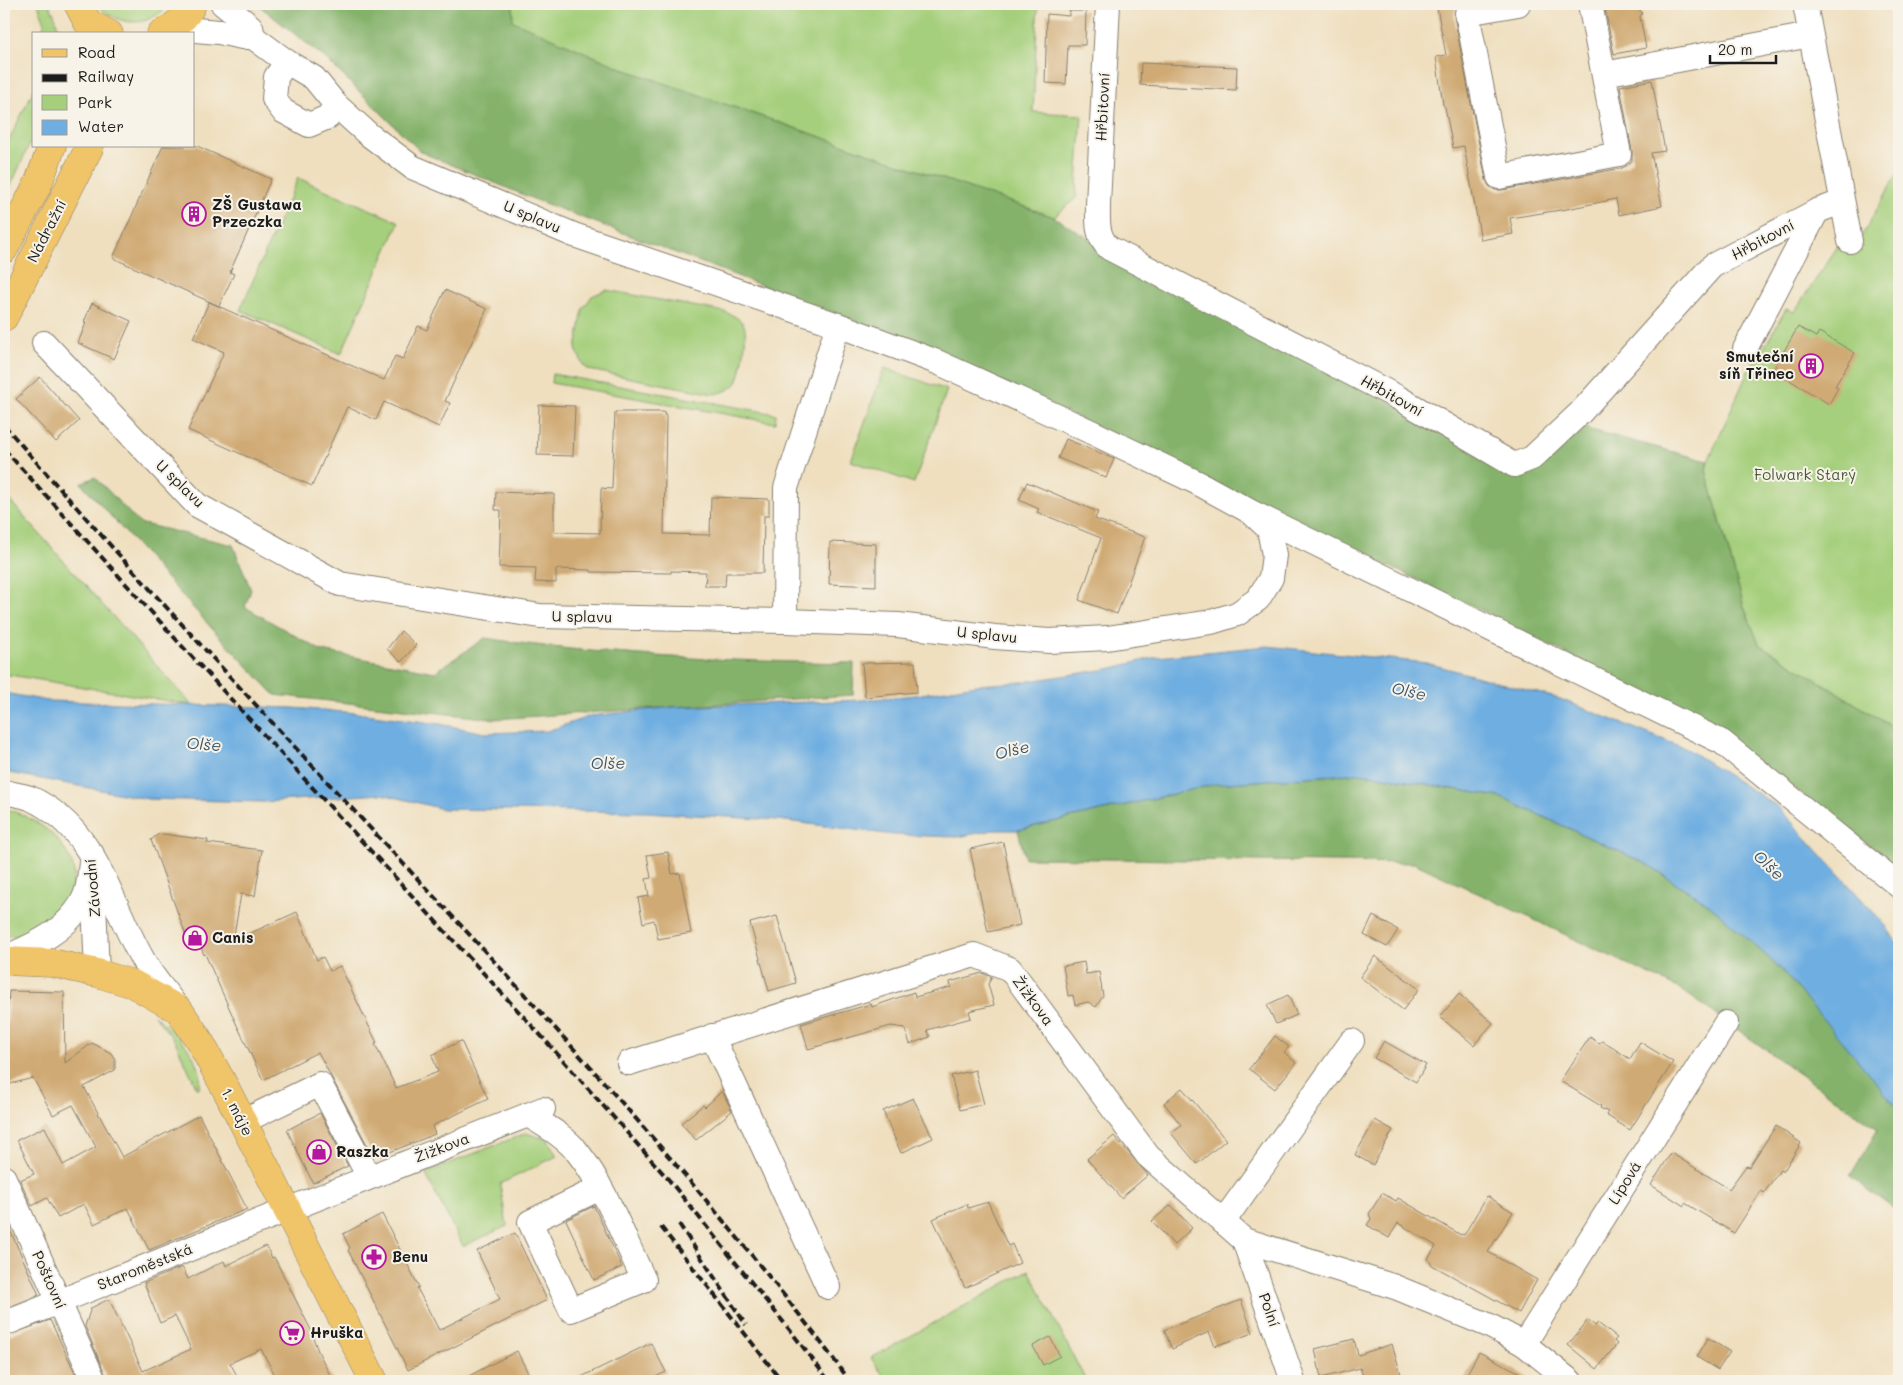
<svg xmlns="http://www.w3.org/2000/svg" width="1903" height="1385" viewBox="0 0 1903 1385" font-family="Mali,sans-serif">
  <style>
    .green { fill: #a5cf7b; stroke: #60764c }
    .forest { fill: #84b26b; stroke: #506744 }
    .water { fill: #6eaee1; stroke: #45657e }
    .building { fill: #d0aa75 }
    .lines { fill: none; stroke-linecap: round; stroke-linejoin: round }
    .minor-casing { stroke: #867e6e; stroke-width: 26 }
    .major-casing { stroke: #867e6e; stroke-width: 29 }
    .minor { stroke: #fff; stroke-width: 24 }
    .major { stroke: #f0c469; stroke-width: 28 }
    .rail { stroke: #1c1c1c; stroke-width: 4; stroke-dasharray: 8 4; stroke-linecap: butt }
    .labels { text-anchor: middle; stroke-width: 4; stroke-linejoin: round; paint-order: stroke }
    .street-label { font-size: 15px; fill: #1c1c1c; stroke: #f7f3e8 }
    .poi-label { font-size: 15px; font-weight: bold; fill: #1c1c1c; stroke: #f7f3e8; text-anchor: start }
    .park-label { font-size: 15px; fill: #4c5b3d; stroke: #f7f3e8 }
    .water-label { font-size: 16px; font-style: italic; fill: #3d566b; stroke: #f7f3e8 }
  </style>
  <rect width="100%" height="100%" fill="#f7f3e8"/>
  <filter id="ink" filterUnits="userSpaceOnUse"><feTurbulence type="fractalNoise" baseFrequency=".02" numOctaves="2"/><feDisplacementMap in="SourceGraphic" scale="10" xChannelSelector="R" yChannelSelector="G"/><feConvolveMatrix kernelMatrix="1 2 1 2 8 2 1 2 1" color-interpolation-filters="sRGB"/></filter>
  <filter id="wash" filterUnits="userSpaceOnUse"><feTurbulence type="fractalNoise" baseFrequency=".0096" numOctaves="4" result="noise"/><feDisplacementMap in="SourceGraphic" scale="20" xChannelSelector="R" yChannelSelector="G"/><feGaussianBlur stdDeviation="1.12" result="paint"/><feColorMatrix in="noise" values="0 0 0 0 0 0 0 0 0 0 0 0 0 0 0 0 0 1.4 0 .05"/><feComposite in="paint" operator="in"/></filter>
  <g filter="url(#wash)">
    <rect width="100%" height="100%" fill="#efdfbf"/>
    <g class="green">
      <polygon points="38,4 49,4 54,14 60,34 40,34 45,23"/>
      <path d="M96,4H170C148,29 118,27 96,4Z"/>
      <polygon points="513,4 1038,4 1033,112 1082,115 1076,198 1054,217 626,70 512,21"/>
      <polygon points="34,89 34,134 4,201 4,150"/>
      <polygon points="1899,171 1899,731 1759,644 1744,607 1706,470 1708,461 1751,365 1757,360 1786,309 1794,312 1838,246 1861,237"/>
      <polygon points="298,178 399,222 341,354 240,310"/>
      <path d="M606,290L725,312C732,315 740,318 744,325C748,334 742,375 736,384C730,390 722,393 714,394L589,370L583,365L576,349L583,309L592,296Z"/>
      <polygon points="884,368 947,390 914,483 851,461"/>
      <polygon points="552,374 776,414 775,423 551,383"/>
      <polygon points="4,494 192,705 4,674"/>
      <path d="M4,808C22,814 40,822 54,836C62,844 73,860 74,872C75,893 60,920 41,929C30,935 16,936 4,936Z"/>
      <path d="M153,1014C172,1030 208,1060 199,1088H197L175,1041Z"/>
      <polygon points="526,1133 548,1140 557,1156 500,1184 507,1226 463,1246 425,1173"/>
      <polygon points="1029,1270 1086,1381 887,1381 871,1358"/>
    </g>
    <g class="forest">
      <polygon points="257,4 513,4 513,21 626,70 1054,217 1091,240 1439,428 1525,478 1576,419 1591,430 1708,461 1706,471 1744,607 1759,644 1899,731 1899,867 1717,731 1487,613 948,356 531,198 421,152 325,58"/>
      <path d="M95,477L139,523L233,545L251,590L245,607L322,651L435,672L485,638C607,657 731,661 854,663L853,695L494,719L275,695L215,632L81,483Z"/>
      <polygon points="1361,773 1500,797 1647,864 1710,905 1792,978 1899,1109 1899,1213 1850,1176 1878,1129 1680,989 1414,863 1025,858 1018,830 1216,784"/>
    </g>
    <polygon class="water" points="1267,646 1427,663 1560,699 1687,749 1777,806 1886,926 1899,947 1899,1110 1781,969 1710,905 1647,864 1500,797 1361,773 1216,784 1018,830 993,830 958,837 894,835 778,820 645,812 443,809 382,794 263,802 148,799 4,772 4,693 48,701 293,708 358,713 440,724 485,733 547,731 591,716 673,707 863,700 916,695 976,685 1022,682 1108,669 1157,657"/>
    <g id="blocks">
      <g class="building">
        <polygon points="1457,4 1454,16 1486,180 1489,186 1495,190 1502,190 1622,168 1628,165 1632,161 1632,151 1620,86 1652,80 1665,151 1651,153 1662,206 1619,215 1616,199 1567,209 1510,218 1513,234 1481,240 1464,146 1453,148 1445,107 1443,105 1436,57 1446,55 1437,8"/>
        <polygon points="1604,4 1635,4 1642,13 1640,17 1646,48 1614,54"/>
        <polygon points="1069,11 1086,11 1085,45 1068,45 1066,84 1045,83 1047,14 1069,16"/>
        <polygon points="1141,63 1237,67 1236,90 1140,85"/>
        <polygon points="163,146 197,146 271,179 230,272 234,274 219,306 113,258"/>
        <polygon points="445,290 487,309 445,401 450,403 439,427 384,402 376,420 347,407 312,486 188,430 224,352 193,338 209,302 384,380 395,356 403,359 418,326 427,330"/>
        <polygon points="92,303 131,321 114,359 78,343 86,323 84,322"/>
        <polygon points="1798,327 1816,337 1819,332 1855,353 1835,386 1838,388 1829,404 1773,370"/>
        <polygon points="40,377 79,421 56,442 16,399"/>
        <polygon points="539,405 575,406 573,456 537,455"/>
        <polygon points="615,412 664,412 664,415 666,415 664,534 710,535 711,497 769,499 769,516 764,516 763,573 726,573 725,586 705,586 706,572 671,571 671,573 591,572 591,570 556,569 556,583 535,582 536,568 499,567 501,510 495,510 496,492 554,494 554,532 600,533 601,488 612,489"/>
        <polygon points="1066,439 1114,459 1106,478 1058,458"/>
        <polygon points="1027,482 1098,512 1095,519 1145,537 1117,614 1079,600 1101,538 1037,512 1039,509 1019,500"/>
        <polygon points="830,542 876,544 876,586 829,584"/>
        <polygon points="401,631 416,645 401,662 387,649"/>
        <polygon points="915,662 917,692 865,697 862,663"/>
        <polygon points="163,834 208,840 207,843 262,850 255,896 241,894 233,941 297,912 317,960 323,957 330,971 340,966 377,1043 375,1044 396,1088 438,1072 432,1055 461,1041 488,1099 432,1126 435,1134 380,1156 377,1151 372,1154 318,1052 263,1080 235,1021 205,954 204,955 200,945 191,949 151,840 157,835"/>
        <polygon points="1003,842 1020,925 988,932 970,849"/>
        <polygon points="668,852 672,874 680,873 691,933 658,939 654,920 643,923 638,898 649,896 646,879 651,878 647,855"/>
        <polygon points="777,916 796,983 769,991 750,923"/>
        <polygon points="1373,916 1398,930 1387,947 1364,935"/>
        <polygon points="1375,956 1419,989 1403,1010 1360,977"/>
        <polygon points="1084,962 1086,974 1099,972 1103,996 1096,1007 1088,1002 1075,1005 1073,995 1068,996 1063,966"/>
        <polygon points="982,973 992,977 988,984 994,1005 969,1011 971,1018 927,1030 930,1037 910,1044 905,1028 891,1026 808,1049 801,1024 871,1004 872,1007 914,992 915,997 951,987 950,982"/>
        <polygon points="9,991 64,992 65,1063 92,1043 111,1053 115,1059 115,1070 84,1087 122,1157 199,1115 247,1209 149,1250 128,1208 94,1224 84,1204 58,1218 47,1198 32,1206 20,1180 34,1174 17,1140 45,1127 63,1165 96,1147 73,1105 53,1115 33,1078 6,1085 4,1068"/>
        <polygon points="1459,994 1493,1023 1474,1045 1440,1017"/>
        <polygon points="1288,995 1297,1015 1276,1024 1267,1005"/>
        <polygon points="1275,1036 1289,1047 1284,1052 1296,1063 1275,1089 1249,1069"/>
        <polygon points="1590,1037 1599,1043 1602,1041 1630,1059 1640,1042 1673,1062 1630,1130 1606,1115 1608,1112 1600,1108 1601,1106 1560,1081"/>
        <polygon points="1384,1041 1426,1065 1416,1082 1374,1058"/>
        <polygon points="975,1070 984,1104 960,1110 951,1076"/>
        <polygon points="1182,1088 1226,1140 1197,1164 1171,1133 1181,1125 1164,1103"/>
        <polygon points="722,1091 732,1111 696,1140 681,1123 703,1105 705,1107"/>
        <polygon points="913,1098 933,1138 901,1153 883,1111"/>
        <polygon points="320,1113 348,1166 313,1183 287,1130"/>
        <polygon points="1375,1120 1393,1130 1373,1165 1355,1155"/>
        <polygon points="1776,1126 1801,1143 1783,1172 1780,1170 1764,1193 1761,1191 1734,1233 1685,1203 1684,1206 1651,1185 1671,1153 1729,1189 1746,1166 1749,1167"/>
        <polygon points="1114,1136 1148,1175 1121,1198 1087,1159"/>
        <polygon points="1382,1193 1396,1201 1398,1198 1461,1235 1462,1234 1464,1235 1487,1196 1513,1212 1488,1252 1537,1280 1519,1313 1432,1265 1428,1259 1436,1246 1398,1223 1389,1238 1367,1225 1371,1219 1369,1214"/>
        <polygon points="988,1202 1008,1246 1012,1244 1020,1263 965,1288 933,1219 967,1204 968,1208"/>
        <polygon points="1171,1205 1192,1228 1174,1245 1152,1221"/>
        <polygon points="594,1206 622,1267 594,1280 566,1220"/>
        <polygon points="4,1211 8,1220 6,1221 39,1295 4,1309"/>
        <polygon points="382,1214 419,1287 417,1288 439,1330 500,1299 477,1251 515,1233 547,1300 408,1370 348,1250 350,1248 343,1234"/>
        <polygon points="266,1246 272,1258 274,1257 313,1334 312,1335 318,1351 333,1381 278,1381 261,1349 230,1363 240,1381 108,1381 85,1326 91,1308 109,1299 143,1371 191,1349 175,1316 160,1323 144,1283 182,1267 188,1279 224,1261 226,1266"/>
        <polygon points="1241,1300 1253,1333 1215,1346 1209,1332 1172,1349 1164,1330"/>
        <polygon points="50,1320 79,1381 4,1381 4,1337"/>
        <polygon points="1588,1320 1595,1326 1598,1323 1617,1338 1614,1341 1617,1344 1597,1369 1568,1345"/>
        <polygon points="1050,1337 1060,1356 1043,1365 1033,1346"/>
        <polygon points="1708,1338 1730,1352 1718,1370 1697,1357"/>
        <polygon points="1354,1339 1358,1355 1392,1344 1403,1381 1365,1381 1360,1368 1321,1378 1315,1349"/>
        <polygon points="651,1343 666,1372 647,1381 573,1381"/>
        <polygon points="517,1351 532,1381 459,1381"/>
        <polygon points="1479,1352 1536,1381 1463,1381"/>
      </g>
    </g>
  </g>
  <g filter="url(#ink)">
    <use href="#blocks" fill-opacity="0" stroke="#867e6e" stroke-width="1"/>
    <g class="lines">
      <g class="minor-casing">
        <g id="minor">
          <polyline points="223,4 251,27 253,37"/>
          <path d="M1108,4L1098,204C1098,221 1096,236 1109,248L1397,397L1514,465L1532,458L1580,413L1712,266L1817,211L1842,202"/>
          <polyline points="1518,4 1467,13 1499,177 1619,154 1590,4"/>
          <polyline points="1805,4 1850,241"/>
          <polyline points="172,28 219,32 242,37 253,37 287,62 314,78 336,105 368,134 412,167 574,235 838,325 937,362 1085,429 1198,483 1251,512 1722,742 1899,886"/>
          <polyline points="287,62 276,77 274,99 283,111 309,125 328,117 336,105"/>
          <polyline points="1604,74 1810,35"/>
          <polyline points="44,343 197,505 340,584 540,616 785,621 898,625 995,637 1049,641 1107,638 1211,622 1237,614 1258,599 1271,578 1274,555 1269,529 1254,515"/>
          <polyline points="1745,349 1817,211"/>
          <polyline points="785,621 786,488 838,325"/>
          <path d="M4,792C12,794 22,795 30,798C97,829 109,901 143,960C152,977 167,993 178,1009"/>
          <polyline points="93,878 97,973"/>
          <path d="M4,958C35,945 71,929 85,896C90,884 90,867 92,854"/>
          <polyline points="712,1036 828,1287"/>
          <polyline points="629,1063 974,955 1010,969 1148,1156 1244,1240 1395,1287 1488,1325 1524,1344 1570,1381"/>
          <path d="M528,1115C546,1126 566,1137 579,1154C605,1187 625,1241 644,1280L571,1310L530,1222L600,1188"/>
          <polyline points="242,1122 320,1084 369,1177"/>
          <polyline points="4,1178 94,1381"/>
          <polyline points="1223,1222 1352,1041"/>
          <polyline points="1244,1240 1293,1381"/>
          <path d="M4,1324C183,1251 363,1179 543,1109"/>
          <polyline points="1524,1344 1726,1023"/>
        </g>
      </g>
      <g class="major-casing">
        <g id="major">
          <polyline points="78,4 88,23 109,34"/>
          <path d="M161,34C173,28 187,17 192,4"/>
          <polyline points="4,249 38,184 52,146"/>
          <polyline points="4,317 90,146"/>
          <polyline points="4,961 52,963 97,973 133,984 179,1010 199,1040 227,1091 374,1381"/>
        </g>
      </g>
      <use href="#minor" class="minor"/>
      <use href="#major" class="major"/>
      <g class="rail">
        <path d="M4,425C158,602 320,774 480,946C609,1086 736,1228 850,1381"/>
        <polyline points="4,449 182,646 545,1040 669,1180 793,1334 829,1381"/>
        <polyline points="679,1224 746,1325"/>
        <polyline points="661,1227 782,1381"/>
      </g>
    </g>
  </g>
  <defs>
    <g id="building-ring" transform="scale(1.25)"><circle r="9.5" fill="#f7f3e8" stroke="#b5179e" stroke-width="1.5"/><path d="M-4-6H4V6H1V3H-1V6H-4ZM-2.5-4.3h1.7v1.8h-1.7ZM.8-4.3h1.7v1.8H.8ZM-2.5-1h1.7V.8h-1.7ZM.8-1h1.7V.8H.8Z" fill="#b5179e"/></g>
    <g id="shop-ring" transform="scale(1.25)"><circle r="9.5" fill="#f7f3e8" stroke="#b5179e" stroke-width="1.5"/><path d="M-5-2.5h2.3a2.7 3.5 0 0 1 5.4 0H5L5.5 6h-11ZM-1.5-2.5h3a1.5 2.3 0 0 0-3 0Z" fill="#b5179e"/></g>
    <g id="pharmacy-ring" transform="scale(1.25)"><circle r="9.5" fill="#f7f3e8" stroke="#b5179e" stroke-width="1.5"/><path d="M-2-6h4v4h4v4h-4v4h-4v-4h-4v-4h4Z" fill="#b5179e"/></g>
    <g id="supermarket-ring" transform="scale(1.25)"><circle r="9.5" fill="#f7f3e8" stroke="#b5179e" stroke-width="1.5"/><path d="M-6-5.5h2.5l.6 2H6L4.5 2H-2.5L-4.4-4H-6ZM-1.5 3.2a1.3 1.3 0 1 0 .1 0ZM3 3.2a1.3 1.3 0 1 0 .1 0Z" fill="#b5179e"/></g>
  </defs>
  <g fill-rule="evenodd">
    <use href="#building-ring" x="194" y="214"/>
    <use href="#building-ring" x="1811" y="366"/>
    <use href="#shop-ring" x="195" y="938"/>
    <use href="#shop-ring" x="319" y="1152"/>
    <use href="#pharmacy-ring" x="374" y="1257"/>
    <use href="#supermarket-ring" x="292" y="1333"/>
  </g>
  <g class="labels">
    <g class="street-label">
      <text transform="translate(1103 107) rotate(-87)" y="5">Hřbitovní</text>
      <text transform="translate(532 217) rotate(23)" y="5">U splavu</text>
      <text transform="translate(47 231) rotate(-63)" y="5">Nádražní</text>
      <text transform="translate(1763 240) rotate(-28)" y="5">Hřbitovní</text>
      <text transform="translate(1392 396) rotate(29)" y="5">Hřbitovní</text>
      <text transform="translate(180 484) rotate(44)" y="5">U splavu</text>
      <text transform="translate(582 617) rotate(1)" y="5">U splavu</text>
      <text transform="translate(987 635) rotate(6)" y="5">U splavu</text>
      <text transform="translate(93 888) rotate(-95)" y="5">Závodní</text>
      <text transform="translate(1033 1001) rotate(53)" y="5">Žižkova</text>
      <text transform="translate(237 1112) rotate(63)" y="5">1. máje</text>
      <text transform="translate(442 1148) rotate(-21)" y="5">Žižkova</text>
      <text transform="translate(1625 1183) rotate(-58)" y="5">Lípová</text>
      <text transform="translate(145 1267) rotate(-22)" y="5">Staroměstská</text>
      <text transform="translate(49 1280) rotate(66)" y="5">Poštovní</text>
      <text transform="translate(1269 1310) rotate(71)" y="5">Polní</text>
    </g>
    <g class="poi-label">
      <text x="212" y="210">ZŠ Gustawa<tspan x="212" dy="17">Przeczka</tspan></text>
      <text x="1794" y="362" text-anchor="end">Smuteční<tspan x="1794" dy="17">síň Třinec</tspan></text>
      <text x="212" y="943">Canis</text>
      <text x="336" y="1157">Raszka</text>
      <text x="392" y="1262">Benu</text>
      <text x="310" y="1338">Hruška</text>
    </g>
    <g class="park-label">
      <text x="1805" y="480">Folwark Starý</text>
    </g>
    <g class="water-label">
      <text transform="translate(1409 691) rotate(12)" y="6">Olše</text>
      <text transform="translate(204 744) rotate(4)" y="6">Olše</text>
      <text transform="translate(1012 750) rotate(-14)" y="6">Olše</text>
      <text transform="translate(608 763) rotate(-1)" y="6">Olše</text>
      <text transform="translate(1769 865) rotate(43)" y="6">Olše</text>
    </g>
  </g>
  <rect width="1903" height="1385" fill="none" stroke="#f7f3e8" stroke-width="20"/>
  <rect x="32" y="32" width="162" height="115" fill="#f7f3e8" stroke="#9f9d96"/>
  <rect x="42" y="49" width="25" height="8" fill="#f0c469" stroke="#9f9d96"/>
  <text x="78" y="58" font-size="15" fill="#1c1c1c">Road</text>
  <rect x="42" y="74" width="25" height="8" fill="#1c1c1c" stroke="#9f9d96"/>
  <text x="78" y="82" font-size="15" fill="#1c1c1c">Railway</text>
  <rect x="42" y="95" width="25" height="15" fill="#a5cf7b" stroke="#9f9d96"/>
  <text x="78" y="108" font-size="15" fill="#1c1c1c">Park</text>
  <rect x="42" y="120" width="25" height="15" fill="#6eaee1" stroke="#9f9d96"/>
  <text x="78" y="132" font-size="15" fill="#1c1c1c">Water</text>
  <path d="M1710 55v8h66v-8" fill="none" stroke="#1c1c1c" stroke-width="2.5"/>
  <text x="1718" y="55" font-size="15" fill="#1c1c1c" stroke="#f7f3e8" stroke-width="4" paint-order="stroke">20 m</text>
</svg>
